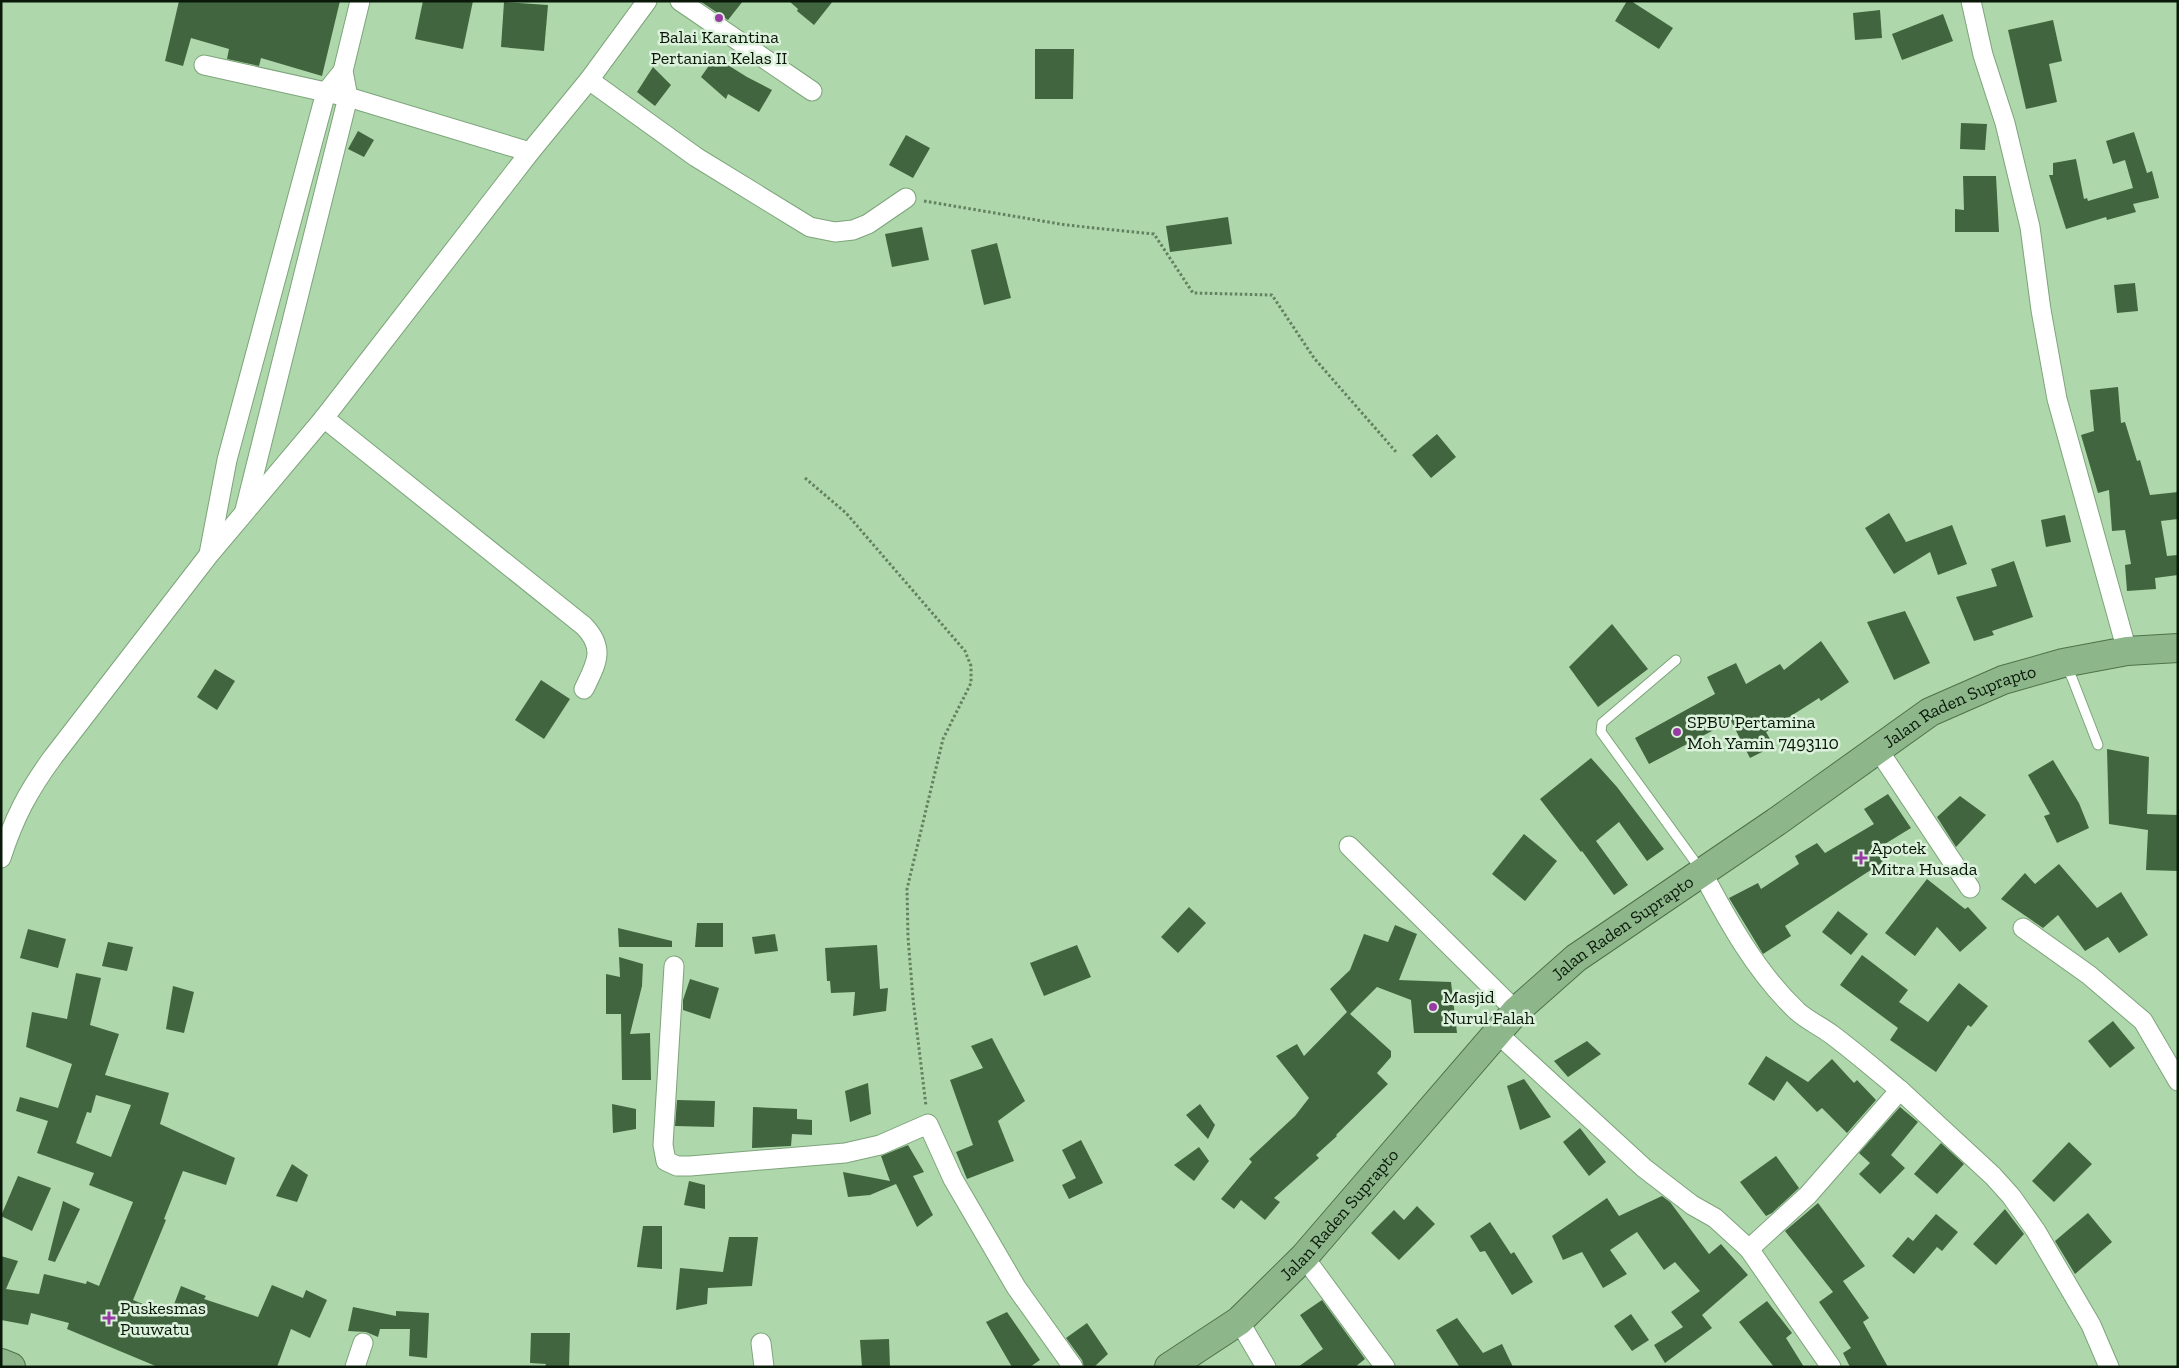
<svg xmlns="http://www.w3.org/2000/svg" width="2179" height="1368" viewBox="0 0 2179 1368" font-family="'Zilla Slab',serif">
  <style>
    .building { fill: #41663f; fill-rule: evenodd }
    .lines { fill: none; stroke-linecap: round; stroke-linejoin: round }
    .service-casing { stroke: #7da47a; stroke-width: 11 }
    .minor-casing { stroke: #7da47a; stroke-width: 21 }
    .trunk-casing { stroke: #4d724a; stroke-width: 30 }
    .path { stroke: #638060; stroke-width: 3; stroke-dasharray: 2.5 2.5; stroke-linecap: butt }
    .service { stroke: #fff; stroke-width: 9 }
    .minor { stroke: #fff; stroke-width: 19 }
    .trunk { stroke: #8eb68b; stroke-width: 28 }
    .poi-dot { fill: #993ba4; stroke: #dcf1db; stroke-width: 2 }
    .labels { text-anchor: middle; stroke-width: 5; stroke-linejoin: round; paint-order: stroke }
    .poi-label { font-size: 18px; fill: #091808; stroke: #dcf1db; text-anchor: start }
    .street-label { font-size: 18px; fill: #091808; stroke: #dcf1db }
  </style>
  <rect width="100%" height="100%" fill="#aed7ab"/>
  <g class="building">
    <polygon points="179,1 340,1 322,76 261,58 259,66 227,59 229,49 191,38 183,66 165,61"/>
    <polygon points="423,1 473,1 463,49 415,39"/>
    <polygon points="700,1 743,1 728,20"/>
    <polygon points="789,1 833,1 814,25 797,11 798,9"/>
    <polygon points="1627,1 1631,1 1673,28 1659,49 1615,21"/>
    <polygon points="504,2 548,5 544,51 501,47"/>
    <polygon points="1880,10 1882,38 1855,40 1853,13"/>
    <polygon points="1943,14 1953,41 1902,60 1892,34"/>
    <polygon points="2053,20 2062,61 2049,64 2057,102 2026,109 2008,30"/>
    <polygon points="1035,49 1074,49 1073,99 1035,99"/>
    <polygon points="715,57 747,77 772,90 759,112 728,94 726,99 701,77"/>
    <polygon points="653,67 671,85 655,106 637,92"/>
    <polygon points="1961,123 1987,124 1985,150 1960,149"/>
    <polygon points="358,131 374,140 364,157 348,149"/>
    <polygon points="2134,132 2147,173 2152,171 2159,198 2133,204 2136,212 2107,220 2106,217 2066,229 2049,175 2053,175 2053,163 2076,159 2084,199 2087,198 2088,201 2133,188 2125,160 2113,164 2106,141"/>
    <polygon points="906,135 930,148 913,178 889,165"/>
    <polygon points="1963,176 1996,176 1999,232 1955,232 1955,209 1964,210"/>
    <polygon points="1228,217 1232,244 1170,252 1166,226"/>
    <polygon points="922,227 929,260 892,267 885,234"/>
    <polygon points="997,243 1011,298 984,305 971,250"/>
    <polygon points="2135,283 2138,311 2117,313 2114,285"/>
    <polygon points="2118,387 2121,423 2125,422 2137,461 2140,460 2150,495 2178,492 2178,519 2161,521 2167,556 2178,555 2178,575 2155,578 2156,589 2127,591 2125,565 2131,564 2125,530 2112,531 2109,490 2098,493 2081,435 2094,431 2090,390"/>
    <polygon points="1437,434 1456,457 1431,478 1412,455"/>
    <polygon points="1889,513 1906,542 1952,525 1967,564 1938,575 1930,552 1894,574 1865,528"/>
    <polygon points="2065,515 2071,542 2046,547 2041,520"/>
    <polygon points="2014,561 2033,617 1992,631 1994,635 1974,641 1956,597 1997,586 1991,569"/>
    <polygon points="1905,611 1930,663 1894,680 1867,622"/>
    <polygon points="1612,624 1648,669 1598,707 1569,667"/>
    <polygon points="1821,641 1849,682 1821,701 1819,698 1766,732 1774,746 1750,758 1731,721 1649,764 1635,738 1715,694 1707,677 1736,663 1746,684 1780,664 1784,670"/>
    <polygon points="215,669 235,681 217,710 197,697"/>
    <polygon points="541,680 570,699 544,739 515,720"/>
    <polygon points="2107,749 2149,757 2147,814 2178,815 2178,871 2146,870 2148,830 2109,824"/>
    <polygon points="1591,758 1617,787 1664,849 1647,861 1619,822 1596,841 1628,885 1614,895 1582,851 1581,852 1540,799"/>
    <polygon points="2053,760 2079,803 2089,828 2057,843 2044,816 2050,814 2028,775"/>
    <polygon points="1888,794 1911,828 1875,850 1883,862 1785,926 1791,936 1763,954 1729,898 1758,883 1761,889 1799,864 1795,856 1817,843 1825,853 1874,824 1864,809"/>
    <polygon points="1960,796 1986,815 1956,847 1937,817"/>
    <polygon points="1524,834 1557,861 1525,901 1492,874"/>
    <polygon points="2059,864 2097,908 2121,892 2148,935 2119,953 2108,937 2085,951 2058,915 2043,928 2001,899 2025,873 2035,884"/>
    <polygon points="1927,879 1965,909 1968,907 1987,928 1960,952 1937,927 1915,956 1885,933"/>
    <polygon points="1189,907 1206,923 1178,953 1161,937"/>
    <polygon points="1838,911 1868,934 1851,955 1822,932"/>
    <polygon points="697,923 723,923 723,947 695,947"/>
    <polygon points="1395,925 1417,934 1399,980 1451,982 1457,1033 1414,1033 1411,1000 1377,987 1350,1014 1391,1051 1391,1057 1377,1073 1388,1084 1336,1135 1337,1136 1316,1155 1319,1158 1274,1198 1280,1202 1265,1220 1241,1200 1234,1209 1221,1199 1252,1162 1249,1159 1295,1116 1309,1098 1276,1056 1297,1044 1304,1056 1347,1012 1330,989 1350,970 1364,934 1388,942"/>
    <polygon points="618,928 672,941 672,947 619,947"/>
    <polygon points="28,929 66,939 58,968 20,958"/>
    <polygon points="775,934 778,951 755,954 752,937"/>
    <polygon points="108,942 133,947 127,971 102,966"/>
    <polygon points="877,945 880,989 888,988 886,1011 853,1016 855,992 831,993 830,981 827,981 825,948"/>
    <polygon points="1077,945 1091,977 1044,996 1030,963"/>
    <polygon points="1862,955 1908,990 1899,1002 1928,1022 1959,983 1988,1006 1971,1027 1968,1025 1936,1072 1890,1040 1898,1028 1840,985"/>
    <polygon points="619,957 643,964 642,986 630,1034 650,1033 651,1080 622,1080 621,1014 606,1014 606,974 620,977"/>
    <path d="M76,973L101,978L90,1025L119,1034L105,1075L169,1093L160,1124L235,1158L226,1185L183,1171L164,1219L166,1220L133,1300L170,1315L181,1286L206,1296L204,1299L258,1317L272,1285L303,1298L306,1290L327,1300L310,1338L291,1329L277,1367H158L67,1329L69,1323L31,1313L28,1325L1,1320V1256L18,1261L6,1289L39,1294L44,1274L86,1284L87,1281L99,1286L133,1202L89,1185L94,1173L37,1153L48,1121L16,1111L20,1097L58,1108L72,1064L26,1047L32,1012L67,1019ZM96,1095L131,1105L111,1157L76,1143L87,1112L91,1113Z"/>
    <polygon points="690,979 719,988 710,1019 683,1010 683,1000"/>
    <polygon points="173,986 194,992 184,1033 166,1029"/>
    <polygon points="2113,1021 2135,1048 2110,1068 2088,1041"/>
    <polygon points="992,1038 1025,1101 998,1121 1014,1161 967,1179 956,1152 973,1145 950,1080 983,1068 971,1046"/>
    <polygon points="1587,1041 1601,1054 1568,1077 1554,1061"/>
    <polygon points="1766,1056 1808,1082 1832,1059 1854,1083 1857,1080 1876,1100 1847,1133 1822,1108 1817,1112 1787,1081 1774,1101 1748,1084"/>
    <polygon points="1524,1079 1551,1117 1520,1130 1507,1086"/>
    <polygon points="868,1083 871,1114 850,1122 845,1091"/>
    <polygon points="677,1100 715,1101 714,1127 675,1126"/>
    <polygon points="612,1104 636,1109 636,1129 613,1133"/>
    <polygon points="1200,1104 1215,1125 1208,1139 1186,1115"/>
    <polygon points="753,1107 797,1109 797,1119 812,1120 812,1135 792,1134 791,1146 752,1148"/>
    <polygon points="1900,1107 1918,1122 1891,1155 1905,1168 1880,1194 1859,1174 1870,1163 1859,1153"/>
    <polygon points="1580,1128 1606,1162 1589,1176 1563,1142"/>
    <polygon points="1081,1140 1103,1183 1069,1199 1062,1185 1076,1178 1062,1150"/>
    <polygon points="2069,1142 2092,1164 2054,1202 2032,1181"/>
    <polygon points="1941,1143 1964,1164 1937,1194 1914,1174"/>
    <polygon points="908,1145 924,1172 913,1176 933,1215 917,1227 896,1184 870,1195 848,1197 843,1172 890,1181 881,1156"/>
    <polygon points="1199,1147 1209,1161 1194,1181 1174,1165"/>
    <polygon points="1776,1156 1799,1188 1772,1213 1766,1216 1740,1182"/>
    <polygon points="292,1164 308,1175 297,1202 276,1196"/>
    <polygon points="18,1176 51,1188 32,1231 1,1216"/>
    <polygon points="689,1181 705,1185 705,1209 684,1205"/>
    <polygon points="1662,1196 1670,1202 1709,1254 1721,1244 1748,1275 1702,1315 1712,1328 1665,1363 1654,1345 1683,1327 1671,1312 1700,1291 1675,1262 1664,1270 1637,1232 1610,1250 1627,1274 1603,1288 1582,1252 1563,1260 1552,1236 1607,1198 1619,1216"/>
    <polygon points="63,1201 80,1209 55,1262 48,1260"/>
    <polygon points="1818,1203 1865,1266 1843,1281 1869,1318 1863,1322 1888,1367 1850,1367 1843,1353 1851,1348 1819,1302 1833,1292 1785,1231"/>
    <polygon points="1417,1206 1435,1224 1399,1260 1371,1233 1394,1210 1404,1220"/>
    <polygon points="2005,1209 2024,1234 1996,1265 1973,1244"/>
    <polygon points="2088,1213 2112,1242 2075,1274 2055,1241"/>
    <polygon points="1936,1214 1958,1232 1942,1251 1937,1247 1914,1274 1892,1256 1908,1237 1913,1241"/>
    <polygon points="1490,1222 1511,1254 1514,1252 1533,1282 1512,1295 1485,1251 1480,1252 1470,1236"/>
    <polygon points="643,1226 662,1226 662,1269 637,1267"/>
    <polygon points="729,1237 758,1237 752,1286 708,1288 707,1304 676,1310 680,1268 723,1272"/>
    <polygon points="1322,1300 1365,1359 1355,1367 1298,1367 1323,1349 1300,1315"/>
    <polygon points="1767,1301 1792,1333 1786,1338 1804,1367 1774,1367 1739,1322"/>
    <polygon points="353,1307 396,1316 396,1311 429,1313 427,1358 409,1356 410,1329 380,1329 378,1337 366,1332 348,1331"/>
    <polygon points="1007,1312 1040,1360 1030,1367 1012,1367 986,1322"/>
    <polygon points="1631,1314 1649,1340 1632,1351 1614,1326"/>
    <polygon points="1457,1318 1483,1353 1502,1344 1513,1367 1457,1367 1459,1366 1436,1330"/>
    <polygon points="1087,1323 1108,1354 1094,1367 1084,1367 1082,1360 1066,1338"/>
    <polygon points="531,1333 570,1333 569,1367 545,1367 546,1364 530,1363"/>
    <polygon points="889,1339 890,1367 862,1367 860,1340"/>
  </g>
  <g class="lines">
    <g class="service-casing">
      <g id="service">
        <polyline points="1676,660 1602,723 1601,732 1701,870"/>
        <polyline points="2065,665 2072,678 2098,745"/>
      </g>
    </g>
    <g class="minor-casing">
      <g id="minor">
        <polyline points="680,1 812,91"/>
        <polyline points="1971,1 1983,55 2005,123 2030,227 2041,310 2057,399 2127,651"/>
        <polyline points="204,65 348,97 530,152"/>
        <polyline points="589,80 696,157 810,227 835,232 853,230 868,224 906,198"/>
        <path d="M324,418L584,626C606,649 596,664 584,689"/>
        <polyline points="245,510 348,97 343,71 360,1"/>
        <polyline points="209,554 227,460 326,92 343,71"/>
        <polyline points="1877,748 1970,888"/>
        <polyline points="1349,846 1516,1011"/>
        <path d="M1,858C14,818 28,791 53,757L208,556L324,418L530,152L589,80L647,1"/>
        <path d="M1702,872C1728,921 1756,972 1797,1011C1807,1020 1820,1026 1831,1034C1855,1052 1877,1071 1900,1090"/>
        <polyline points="2023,928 2089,975 2143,1021 2178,1081"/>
        <polyline points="674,966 663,1145 666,1161 677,1166 690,1166 845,1153 880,1145 928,1124 953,1179 1016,1287 1073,1367"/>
        <polyline points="1497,1033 1644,1168 1692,1205 1715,1218 1749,1249 1831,1367"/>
        <polyline points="1749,1249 1808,1195 1900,1090 1993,1176 2011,1196 2036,1231 2091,1325 2109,1367"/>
        <polyline points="1304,1257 1385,1367"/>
        <polyline points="1239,1321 1266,1367"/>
        <polyline points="761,1343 764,1367"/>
        <polyline points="355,1367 363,1343"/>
      </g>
    </g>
    <g class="trunk-casing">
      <g id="trunk">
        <polyline points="1,1363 11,1367"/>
        <path id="s1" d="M1169,1367L1239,1321L1304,1257L1516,1011L1576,958L1776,822L1930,712L2003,680L2063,663L2127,651L2178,648"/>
      </g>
    </g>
    <g class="path">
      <polyline points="924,201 1066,225 1154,234 1193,293 1272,295 1314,358 1397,453"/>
      <polyline points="805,478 846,513 965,651 971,666 971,683 943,739 907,889 908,937 913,999 926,1106"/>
    </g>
    <use href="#service" class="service"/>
    <use href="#minor" class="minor"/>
    <use href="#trunk" class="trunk"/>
  </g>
  <g class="poi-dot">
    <circle cx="719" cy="18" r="5"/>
    <circle cx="1677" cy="732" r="5"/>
    <path d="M1858.5 850.5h5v5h5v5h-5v5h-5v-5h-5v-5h5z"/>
    <circle cx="1433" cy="1007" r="5"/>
    <path d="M106.5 1310.5h5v5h5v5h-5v5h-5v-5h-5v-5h5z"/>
  </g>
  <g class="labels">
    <g class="poi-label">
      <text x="719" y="43" text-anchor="middle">Balai Karantina<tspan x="719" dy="21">Pertanian Kelas II</tspan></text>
      <text x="1687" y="728">SPBU Pertamina<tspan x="1687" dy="21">Moh Yamin 7493110</tspan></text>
      <text x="1871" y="854">Apotek<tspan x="1871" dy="21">Mitra Husada</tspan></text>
      <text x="1443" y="1003">Masjid<tspan x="1443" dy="21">Nurul Falah</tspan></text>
      <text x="120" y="1314">Puskesmas<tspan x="120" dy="21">Puuwatu</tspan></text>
    </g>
    <g class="street-label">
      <text dy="6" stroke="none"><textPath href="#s1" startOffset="1040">Jalan Raden Suprapto</textPath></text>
      <text dy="6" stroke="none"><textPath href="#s1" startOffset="635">Jalan Raden Suprapto</textPath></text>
      <text dy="6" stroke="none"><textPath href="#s1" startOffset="230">Jalan Raden Suprapto</textPath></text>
    </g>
  </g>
  <rect width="2179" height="1368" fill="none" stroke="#091808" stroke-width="5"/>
</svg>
